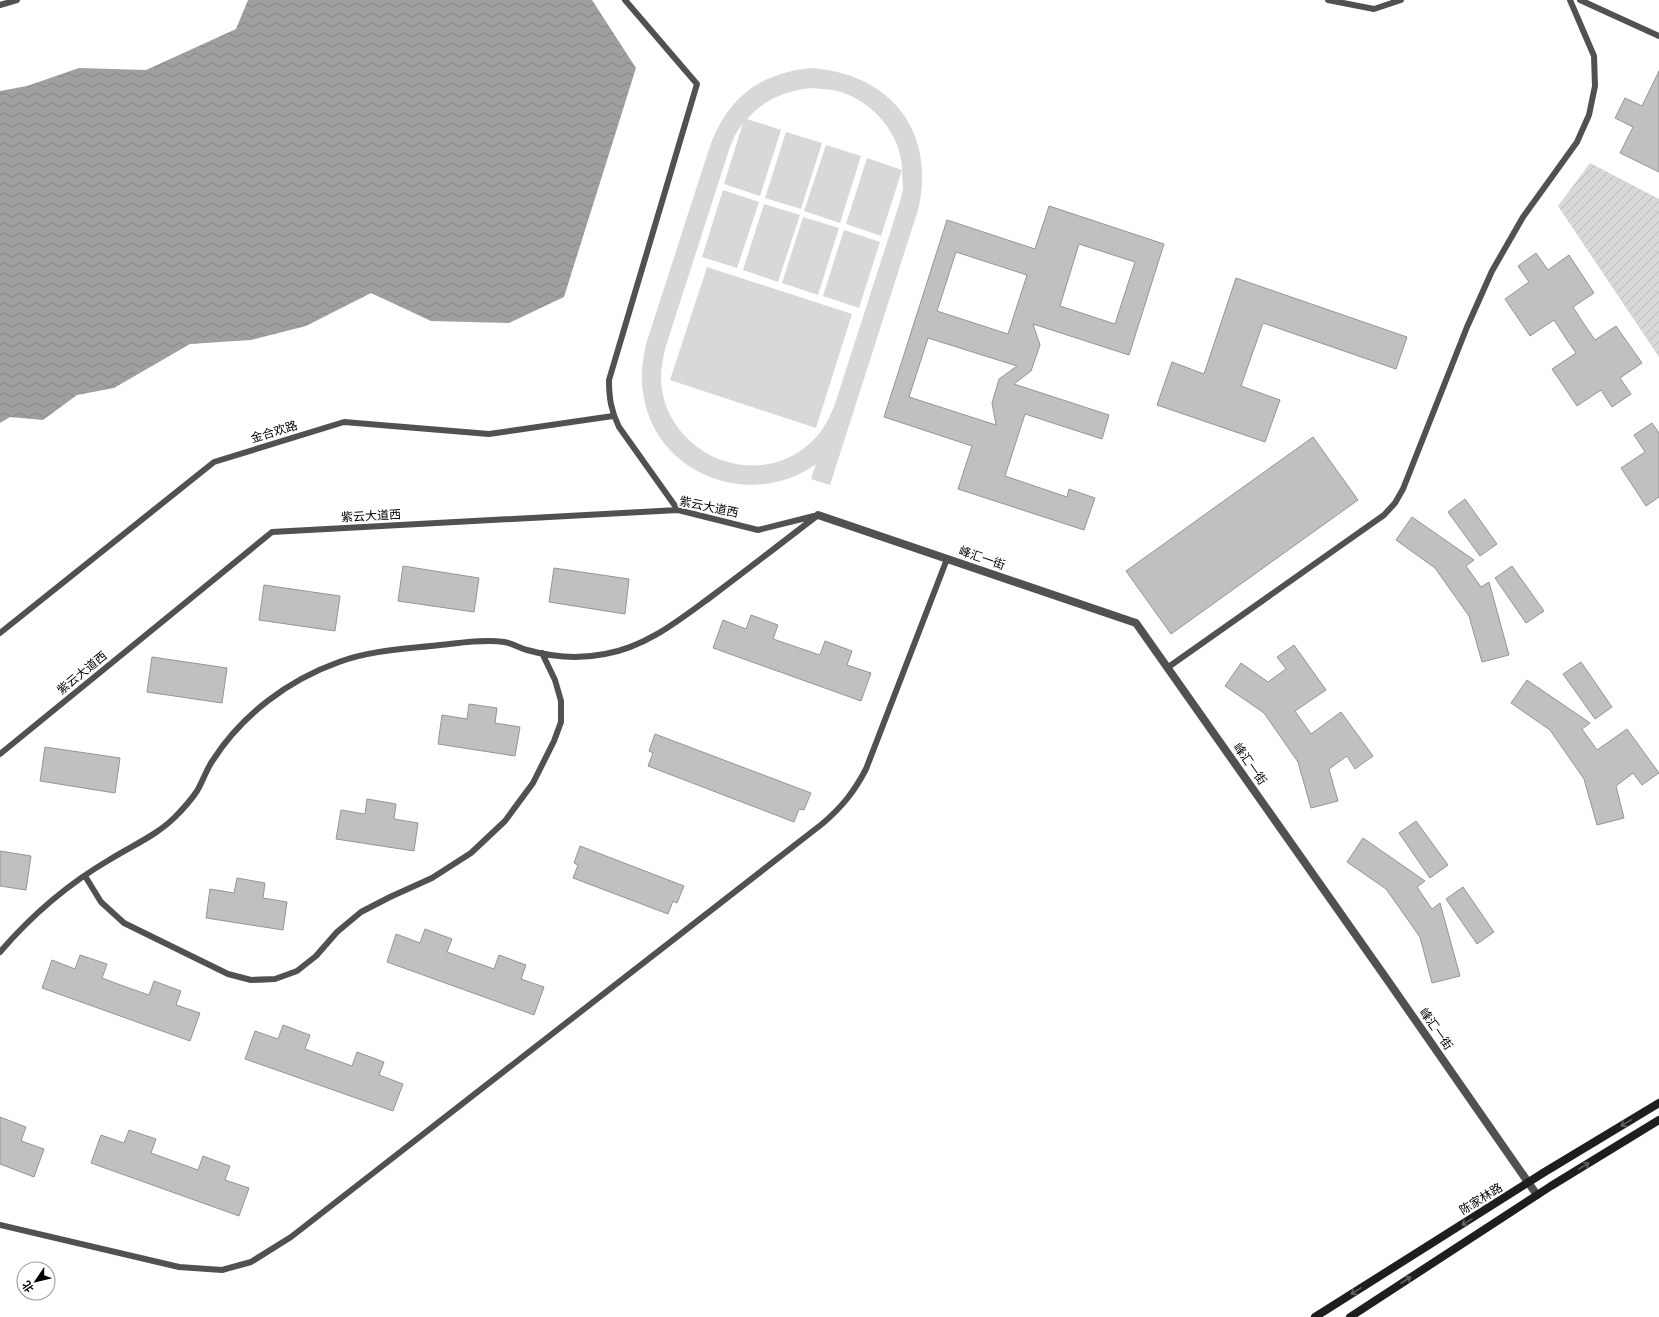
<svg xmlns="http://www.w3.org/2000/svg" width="1659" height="1317" font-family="Rubik,'Noto Sans SC',sans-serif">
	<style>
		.garden { fill: url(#garden-furrows) }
		.pitch { fill: #d8d8d8; fill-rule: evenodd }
		.water { fill: url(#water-waves) }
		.building { fill: #c0c0c0; stroke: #959595; fill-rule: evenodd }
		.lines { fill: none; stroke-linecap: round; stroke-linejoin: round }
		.lane { stroke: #515151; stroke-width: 6 }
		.street { stroke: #515151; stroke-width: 8 }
		.secondary { stroke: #1e1e1e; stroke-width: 8 }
		.oneway { stroke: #626262 }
		.labels { text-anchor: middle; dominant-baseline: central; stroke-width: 4; stroke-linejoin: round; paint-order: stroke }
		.street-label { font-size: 12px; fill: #000; stroke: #fff }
	</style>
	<defs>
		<pattern id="garden-furrows" width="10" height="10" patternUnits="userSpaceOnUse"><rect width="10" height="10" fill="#d8d8d8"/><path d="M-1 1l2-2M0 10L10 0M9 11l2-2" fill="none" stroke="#b8b8b8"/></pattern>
		<pattern id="water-waves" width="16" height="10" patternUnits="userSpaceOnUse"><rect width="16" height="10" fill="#9f9f9f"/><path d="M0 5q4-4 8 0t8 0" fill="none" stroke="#878787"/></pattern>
	</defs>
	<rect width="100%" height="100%" fill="#fff"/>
	<path class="garden" d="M1590,163L1659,199V357L1558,206Z"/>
	<path class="pitch" d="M810,68C890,73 937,131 918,210L830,485L811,479L816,464C753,510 658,476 644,398C640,379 642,362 646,344L711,143C730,96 760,74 810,68ZM811,88C821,89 831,89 841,92C873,102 902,135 902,170L867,158L846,224L881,236L902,170L903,190L899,205L835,404C831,414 827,423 821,431C810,446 794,457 777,462C722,478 663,437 661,379C661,368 663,359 665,349L729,150L735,135L743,123L724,184L760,196L781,130L747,119C765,99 785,91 811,88Z
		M786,132L822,143L801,209L765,198Z
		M826,145L861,156L840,223L804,211Z
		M723,190L759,202L737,268L702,257Z
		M764,204L800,215L778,282L743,270Z
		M803,217L839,228L818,295L782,283Z
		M844,230L880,242L859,308L823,296Z
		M707,267L852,314L816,428L670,380Z"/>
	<path class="water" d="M248,0H592L636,68L564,297L509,323L431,321L371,293L306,326L251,340L190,344L114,388L77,395L43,420L10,417L0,423V91L27,86L79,68L146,70L236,29Z"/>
	<path class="building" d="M1659,71V172L1620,153L1633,127L1615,118L1625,98L1642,106Z
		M1049,206L1164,244L1129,355L1033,324L1040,345L1031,371L1014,384L1109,415L1102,439L1025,414L1005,476L1067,497L1069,489L1095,498L1084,530L958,489L972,446L884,417L947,220L1035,249ZM1079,244L1135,262L1115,324L1060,306ZM956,252L1027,275L1008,334L937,311ZM928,338L1017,366L999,379L992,403L996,425L909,397Z
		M1536,253L1548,270L1569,255L1594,293L1573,307L1584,324L1595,340L1616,326L1642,363L1620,378L1631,394L1612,407L1601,390L1577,406L1552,369L1576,353L1565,337L1554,320L1530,336L1505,299L1529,282L1518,266Z
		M1236,278L1407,337L1396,369L1263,323L1241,386L1280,400L1265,442L1157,405L1172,362L1204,374Z
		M1652,423L1659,433V497L1646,506L1621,468L1645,452L1634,435Z
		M1313,437L1358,500L1171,634L1126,571Z
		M1465,499L1497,544L1480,556L1448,512Z
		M1412,517L1474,560L1466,566L1481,587L1489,582L1509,655L1482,662L1469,616L1435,568L1396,540Z
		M403,566L479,578L474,612L398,601Z
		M1512,566L1544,611L1526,623L1495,578Z
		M554,568L629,579L625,614L549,602Z
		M264,585L340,596L335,631L259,620Z
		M751,615L778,625L773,639L820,655L825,641L852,651L847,665L871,673L861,701L713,648L723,620L746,629Z
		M1294,645L1326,690L1295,711L1311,734L1341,712L1373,756L1355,769L1347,756L1329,769L1338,801L1311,808L1298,762L1264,713L1225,686L1241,663L1268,682L1286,669L1277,657Z
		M152,657L227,668L222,703L147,692Z
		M1581,662L1612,707L1595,719L1563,674Z
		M1527,680L1590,723L1582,729L1597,750L1627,729L1659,773L1642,785L1633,773L1616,786L1624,818L1597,825L1584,779L1550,730L1511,703Z
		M469,704L497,708L495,723L520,727L515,756L438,744L442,715L467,719Z
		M655,734L811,793L804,810L799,809L794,822L648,766L653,753L649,751Z
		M45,747L120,758L115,793L40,781Z
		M367,799L396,804L394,819L418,823L414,851L336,839L341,810L365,814Z
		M1416,821L1448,865L1430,878L1399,833Z
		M1363,838L1425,881L1417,887L1432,909L1440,903L1460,976L1432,983L1420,937L1386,889L1347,862Z
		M580,846L684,886L677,903L673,901L668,914L573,878L578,865L574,863Z
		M0,851L31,856L26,890L0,886Z
		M237,878L265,883L263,898L287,902L283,930L206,918L210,889L234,893Z
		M1463,887L1494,932L1477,944L1446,899Z
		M425,929L452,939L447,952L494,969L499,955L526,965L521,979L544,987L534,1015L387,962L396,934L420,943Z
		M80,955L107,964L102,978L126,987L149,995L154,981L181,991L176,1005L200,1013L190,1041L42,988L52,960L75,969Z
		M283,1025L310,1035L305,1049L352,1066L357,1052L384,1062L379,1075L403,1084L393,1111L245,1059L255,1031L278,1039Z
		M0,1117L26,1127L21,1141L44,1149L34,1177L0,1164Z
		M129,1130L156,1139L151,1153L198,1170L203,1156L230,1166L225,1180L249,1188L239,1216L91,1163L101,1135L124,1143Z"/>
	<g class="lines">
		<path class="lane" d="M625,0L697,84L609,380C609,398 611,411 619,427L678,510
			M1328,0L1374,9L1401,0
			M1580,0L1659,36
			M0,5L17,0
			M0,633L214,462L344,422L489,434L613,416
			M1167,668L1384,515L1395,503L1403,489L1467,327L1492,271L1523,217L1577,142L1589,115L1595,86L1594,56L1570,0
			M0,754L272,532L678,510L758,530L814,516
			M85,876L101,902L124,923L228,974L251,980L275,979L297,971L316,956L337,932L361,912L390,897L432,878L471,853L505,821L533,783L554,741L561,722V701L555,680L542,653
			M0,952C31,916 68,884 109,860C131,846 156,836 175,817C182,810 191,800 197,791C203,781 206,770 213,760C242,715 288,680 339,662C371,650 406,649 440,645C461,643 483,639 504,642C512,643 519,648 527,650C552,657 580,659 605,654C646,647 679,620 712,596C748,569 783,542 818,515
			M0,1225L179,1267L222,1270L251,1262L291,1237L822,824C842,807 854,792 866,769L947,559"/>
		<path class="street" d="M818,515L1136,623L1386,978L1537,1195"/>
		<path class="secondary" d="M1315,1317L1543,1173L1659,1103
			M1350,1317L1551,1186L1659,1120"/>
	</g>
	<defs><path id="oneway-shaft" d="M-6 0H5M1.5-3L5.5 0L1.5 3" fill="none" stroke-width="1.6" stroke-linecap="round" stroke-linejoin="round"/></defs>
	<g class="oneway">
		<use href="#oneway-shaft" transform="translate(1626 1123) rotate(149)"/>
		<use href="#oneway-shaft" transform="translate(1584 1166) rotate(-31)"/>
		<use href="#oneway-shaft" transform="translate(1467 1222) rotate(148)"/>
		<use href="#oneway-shaft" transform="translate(1406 1280) rotate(-33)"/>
		<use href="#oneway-shaft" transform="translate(1356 1291) rotate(148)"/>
	</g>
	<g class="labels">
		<g class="street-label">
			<text transform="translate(274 432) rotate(-17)">金合欢路</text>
			<text transform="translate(709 507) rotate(12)">紫云大道西</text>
			<text transform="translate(371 516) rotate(-3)">紫云大道西</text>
			<text transform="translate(982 558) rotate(19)">峰汇一街</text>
			<text transform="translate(82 673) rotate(-39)">紫云大道西</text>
			<text transform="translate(1250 764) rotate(55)">峰汇一街</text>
			<text transform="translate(1436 1029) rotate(55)">峰汇一街</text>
			<text transform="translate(1481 1199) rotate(-32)">陈家林路</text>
		</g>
	</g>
	<g transform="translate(36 1281) rotate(235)"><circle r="19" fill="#ffffff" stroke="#999999"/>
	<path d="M0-3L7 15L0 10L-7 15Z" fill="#000000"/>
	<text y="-6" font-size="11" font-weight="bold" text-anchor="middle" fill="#000000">北</text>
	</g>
</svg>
